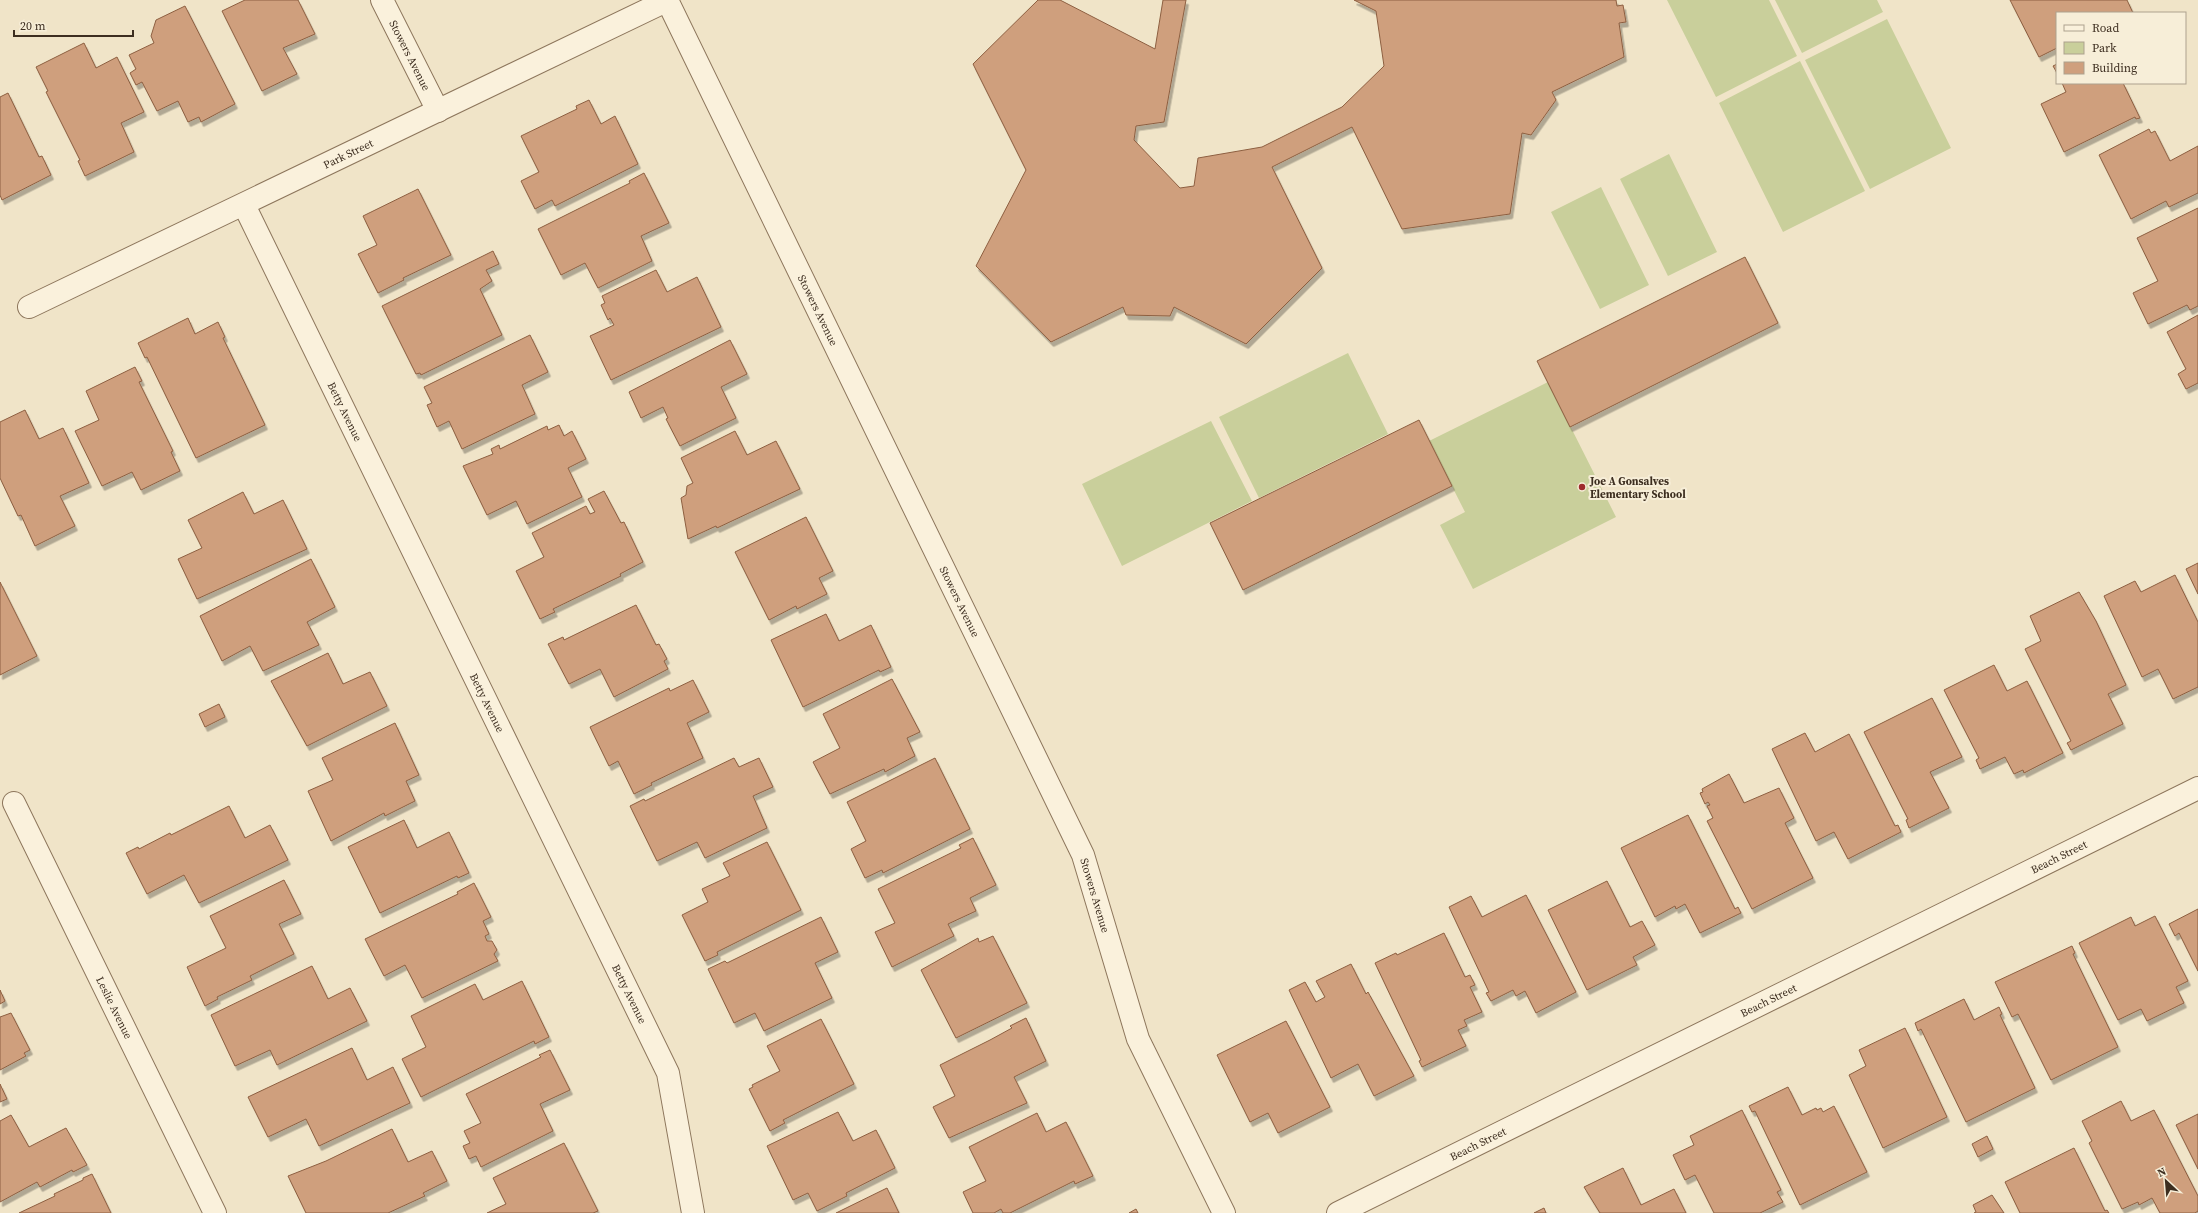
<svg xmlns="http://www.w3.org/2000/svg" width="2198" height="1213" font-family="'Source Serif 4',serif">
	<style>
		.green { fill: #c9cf9b }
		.building { fill: #cf9f7d; stroke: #8d5f41; filter: url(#shadow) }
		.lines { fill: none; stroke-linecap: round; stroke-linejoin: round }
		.minor-casing { stroke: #8d765c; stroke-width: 24 }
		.minor { stroke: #faf1dc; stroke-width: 22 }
		.poi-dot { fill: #9e2a2b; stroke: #f7eed8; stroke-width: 1.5 }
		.labels { text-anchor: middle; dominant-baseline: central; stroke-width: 4; stroke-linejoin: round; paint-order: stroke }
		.street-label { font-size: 11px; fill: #3d2e20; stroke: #f7eed8 }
		.poi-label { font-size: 11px; font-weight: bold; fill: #3d2e20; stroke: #f7eed8; text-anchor: start }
	</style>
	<defs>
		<filter id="shadow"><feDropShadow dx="2.5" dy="4.5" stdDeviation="0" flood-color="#0004"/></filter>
	</defs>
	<rect width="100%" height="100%" fill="#f0e4c8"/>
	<path class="green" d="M1667,0H1769L1797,56L1716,97Z
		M1775,0H1877L1883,12L1802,53Z
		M1887,19L1951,148L1870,189L1805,60Z
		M1800,61L1865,191L1783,232L1719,103Z
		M1669,154L1717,252L1668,276L1620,179Z
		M1601,187L1649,285L1600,309L1551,212Z
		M1348,353L1388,434L1259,498L1219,417Z
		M1548,382L1616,517L1473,589L1440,525L1465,512L1429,441Z
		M1211,421L1252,501L1122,566L1082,484Z"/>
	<path class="building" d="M245,0H298L315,34L283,48L297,74L262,91L222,11Z
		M1038,0H1060L1155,49L1163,0H1186L1164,122L1136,126L1134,140L1180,188L1194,186L1198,158L1262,147L1342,107L1384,66L1376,11L1354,0H1616L1617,6L1623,5L1626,22L1619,23L1624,57L1552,92L1556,100L1531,135L1522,133L1510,214L1402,229L1352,127L1272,167L1322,268L1246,344L1174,307L1170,316L1126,315L1123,307L1051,342L976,266L1026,170L973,64Z
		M2010,0H2127L2133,13H2057V48L2039,57Z
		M185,6L235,104L201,122L199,117L188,122L178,101L157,111L142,82L136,85L130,73L136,69L129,55L154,43L151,36L156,20Z
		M84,43L96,68L117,57L144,112L121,123L134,152L85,176L78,161L80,160L46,92L48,91L36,67Z
		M2057,64V73L2053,66Z
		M2062,83H2123L2140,118L2136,119L2135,117L2064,152L2041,104L2066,92Z
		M8,93L39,157L42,156L51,175L2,200L0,195V97Z
		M589,100L601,124L615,116L638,164L555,206L552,200L535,209L521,181L539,172L521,136L577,109L576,106Z
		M2149,129L2151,133L2155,131L2170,161L2198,146V193L2169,207L2166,201L2131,219L2099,155Z
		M644,173L669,223L641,236L652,261L598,288L585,263L561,275L538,229L630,183L629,181Z
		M418,189L451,255L403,278L404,280L378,293L358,254L377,245L363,216Z
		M2198,208V306L2190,310L2187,305L2148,324L2133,293L2158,281L2137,238Z
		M493,251L499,264L486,270L492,281L480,289L502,335L421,375L420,373L416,374L382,306Z
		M1745,257L1778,323L1570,427L1537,361Z
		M656,270L667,292L697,277L721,327L611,380L590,336L614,325L610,318L608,320L601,305L605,303L602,296Z
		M2198,315V383L2186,389L2178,374L2186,369L2167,332Z
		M188,318L195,334L218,322L225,337L223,338L265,425L196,458L147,357L145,358L138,343Z
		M530,335L548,372L522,385L535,414L462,449L449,421L437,427L427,405L432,403L424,387Z
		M730,340L747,374L721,387L736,418L680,446L666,419L668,418L663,407L641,418L629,392Z
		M135,367L142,381L139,382L173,451L171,452L180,471L141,490L132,472L102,486L75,431L99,420L86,391Z
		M25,410L39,439L63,428L89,483L60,496L75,526L35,546L21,515L18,516L0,478V422Z
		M1419,420L1452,486L1243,590L1210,523Z
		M559,425L564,436L572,431L586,459L568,468L582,497L527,524L516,501L487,515L463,466L493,454L491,449L499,445L500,449L547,426L548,430Z
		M735,431L747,455L776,441L800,489L717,528L716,526L688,539L681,498L686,495L687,486L693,483L681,458Z
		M604,491L621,523L624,522L643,562L620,574L621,576L553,609L555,612L540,619L516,571L544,557L532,533L586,506L590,514L595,512L588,499Z
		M243,492L254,514L283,500L307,549L197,599L178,559L202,548L188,520Z
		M806,517L833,571L819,578L827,594L797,609L796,606L769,620L735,552Z
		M311,559L335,607L307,622L319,645L263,671L250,646L222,661L200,616Z
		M2198,563V594L2186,569Z
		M2175,575L2198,622V687L2173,699L2158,669L2142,677L2104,596L2135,581L2141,592Z
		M0,582L37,656L0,675Z
		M2079,592L2096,621L2126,685L2108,694L2123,724L2071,750L2067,743L2071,741L2025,649L2041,641L2030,616Z
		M636,605L656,645L659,644L667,659L664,661L668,669L614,697L600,669L569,684L548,644L563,637L564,640Z
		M826,614L839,641L871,625L891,667L880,672L879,670L803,707L771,640Z
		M328,653L343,684L370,672L387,706L307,746L271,681Z
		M1994,665L2007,691L2027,681L2063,753L2024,773L2023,770L2014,774L2005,757L1980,769L1976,760L1979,758L1944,690Z
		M892,679L920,732L907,738L915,756L885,772L884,769L830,794L813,762L840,748L823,714Z
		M693,680L709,712L687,723L703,758L651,783L652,785L634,794L618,761L609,766L590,727L669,688L670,691Z
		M1932,698L1962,757L1930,772L1949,808L1909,828L1906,820L1908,819L1864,732Z
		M219,704L225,717L205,727L199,714Z
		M395,723L419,775L406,781L415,801L385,816L384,813L331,841L308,791L333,780L322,758Z
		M1805,733L1815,752L1849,734L1895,826L1898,825L1901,832L1848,859L1834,832L1816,841L1772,749Z
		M734,758L739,767L759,758L773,787L753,796L767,828L705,858L697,842L657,861L630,806L644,799L645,801Z
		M935,758L970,829L883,873L882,870L865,878L851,849L866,841L847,802Z
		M1729,774L1744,803L1779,788L1794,818L1785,823L1813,878L1752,909L1707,821L1713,818L1707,806L1710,805L1708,802L1705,804L1700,793L1703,792L1702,789Z
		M229,806L245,838L270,825L288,860L199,903L184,875L147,894L126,853L138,847L139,849L170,833L171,835Z
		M1688,815L1735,909L1738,907L1741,913L1700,933L1685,904L1676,909L1675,906L1655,917L1621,848Z
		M404,820L417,848L449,832L469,873L458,878L457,876L380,913L348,847Z
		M973,838L996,885L970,898L976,911L948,924L954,936L892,967L875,932L895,923L878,889L961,848L959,845Z
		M767,842L801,910L717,952L718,955L705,961L682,915L708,902L702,889L730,876L723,863Z
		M284,880L301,914L279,924L294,954L250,976L252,980L217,997L218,999L205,1006L187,967L226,948L210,916Z
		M1607,881L1630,927L1642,921L1655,945L1633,957L1637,965L1587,990L1548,910Z
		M474,883L491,917L483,921L489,934L485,936L487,941H492L497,950L494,954L498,961L422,998L405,965L384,976L365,939L458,894L457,892Z
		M1526,895L1576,992L1536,1013L1525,991L1516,996L1513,990L1491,1001L1486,993L1489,992L1449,907L1471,896L1482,917Z
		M2198,909V971L2179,933L2175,936L2169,924Z
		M2155,916L2188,981L2176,987L2184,1003L2147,1021L2141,1009L2118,1020L2079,943L2131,917L2135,926Z
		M821,917L838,952L815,963L832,998L764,1031L755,1013L734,1023L708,969L725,961L727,963Z
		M1444,933L1465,977L1470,975L1475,985L1470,987L1482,1012L1464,1020L1467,1026L1458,1030L1466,1046L1422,1067L1419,1061L1421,1060L1375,963L1396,953L1397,955Z
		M993,936L1027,1003L956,1038L921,970L978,938L979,942Z
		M2072,946L2075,953L2073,954L2118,1047L2051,1080L2018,1014L2012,1017L1995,982Z
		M1351,964L1366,994L1368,992L1414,1076L1374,1096L1358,1064L1331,1078L1289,990L1305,982L1316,1002L1325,997L1316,981Z
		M312,966L328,999L350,988L367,1021L277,1065L270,1050L235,1066L211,1015Z
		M522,981L549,1037L535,1044L534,1041L421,1097L402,1059L426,1047L411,1016L475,984L483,1000Z
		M0,990L5,1001L0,1004Z
		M1964,999L1974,1020L1999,1007L2002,1014L2000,1015L2035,1088L1966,1122L1921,1029L1918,1031L1915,1023Z
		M11,1013L30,1050L24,1053L26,1056L0,1070V1017Z
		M1026,1018L1046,1061L1014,1077L1027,1103L949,1138L933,1107L955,1096L940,1065L990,1040L1012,1028L1010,1026Z
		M821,1019L854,1084L783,1120L785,1123L770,1131L749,1089L753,1087L752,1085L780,1071L767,1046Z
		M1286,1021L1330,1107L1278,1133L1268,1113L1250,1122L1217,1055Z
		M1905,1028L1947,1117L1883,1148L1849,1075L1866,1066L1859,1050Z
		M352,1048L367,1080L393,1067L410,1103L319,1146L306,1119L268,1137L248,1097Z
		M550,1050L570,1090L540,1104L553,1131L481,1167L476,1156L469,1159L463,1146L470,1143L464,1131L481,1123L466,1094L541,1057L539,1055Z
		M0,1084L7,1099L0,1102Z
		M1788,1087L1802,1115L1816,1108L1817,1110L1821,1108L1823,1112L1834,1106L1867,1172L1800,1205L1755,1111L1752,1112L1749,1106Z
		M2121,1101L2131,1121L2154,1110L2198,1196V1211L2195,1213H2160L2152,1198L2139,1205L2138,1202L2122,1209L2089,1143L2092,1141L2082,1121Z
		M1742,1110L1781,1190L1777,1192L1783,1202L1760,1213H1714L1695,1175L1685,1180L1673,1155L1694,1145L1690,1136Z
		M838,1112L853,1141L876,1130L895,1168L846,1193L847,1196L817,1211L808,1193L793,1200L767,1146Z
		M1037,1113L1046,1132L1066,1122L1093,1176L1075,1184L1074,1181L1010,1213H1003L1001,1209L994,1213H973L963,1192L986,1181L969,1147Z
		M2198,1114V1169L2176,1125Z
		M11,1115L29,1147L66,1128L87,1165L73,1172L72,1170L40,1187L37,1182L0,1202V1121Z
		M392,1129L408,1162L432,1151L447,1181L423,1193L425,1196L388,1213H306L288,1176L326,1161Z
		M1987,1136L1993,1149L1978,1157L1972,1144Z
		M564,1143L598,1211L593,1213H487L506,1204L493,1178Z
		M2074,1148L2105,1211L2107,1210L2109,1213H2020L2005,1182Z
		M1623,1168L1641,1205L1674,1189L1686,1213H1600L1584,1187Z
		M92,1174L111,1213H19L55,1196L54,1194L83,1180V1178Z
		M887,1188L899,1213H836Z
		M1992,1195L2004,1213H1974L1976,1212L1973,1205Z
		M1544,1208L1546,1213H1534Z
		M1136,1209L1138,1213H1129Z"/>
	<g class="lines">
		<defs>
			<g id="minor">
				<path id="s1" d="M382,0L438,111"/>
				<path id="s2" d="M667,0L1083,855L1138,1039L1224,1213"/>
				<path id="s3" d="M244,205L668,1073L693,1213"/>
				<path id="s4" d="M29,307L668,0"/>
				<path id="s5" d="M14,803L215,1213"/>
				<path id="s6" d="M1338,1213L2198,788"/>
			</g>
		</defs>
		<use href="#minor" class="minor-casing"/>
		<use href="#minor" class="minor"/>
	</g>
	<circle class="poi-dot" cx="1582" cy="487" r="4"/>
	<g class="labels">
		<g class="street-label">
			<text stroke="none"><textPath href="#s1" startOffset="62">Stowers Avenue</textPath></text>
			<text stroke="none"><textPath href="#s4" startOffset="354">Park Street</textPath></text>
			<text stroke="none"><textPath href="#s2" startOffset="345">Stowers Avenue</textPath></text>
			<text stroke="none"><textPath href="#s3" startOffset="230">Betty Avenue</textPath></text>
			<text stroke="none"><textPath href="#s2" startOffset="669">Stowers Avenue</textPath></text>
			<text stroke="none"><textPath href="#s3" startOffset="554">Betty Avenue</textPath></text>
			<text stroke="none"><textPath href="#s6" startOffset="804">Beach Street</textPath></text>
			<text stroke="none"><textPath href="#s2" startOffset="993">Stowers Avenue</textPath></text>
			<text stroke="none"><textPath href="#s3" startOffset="878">Betty Avenue</textPath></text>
			<text stroke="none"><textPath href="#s6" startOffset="480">Beach Street</textPath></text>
			<text stroke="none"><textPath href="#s5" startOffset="228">Leslie Avenue</textPath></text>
			<text stroke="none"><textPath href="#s6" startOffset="156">Beach Street</textPath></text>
		</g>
		<g class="poi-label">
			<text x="1590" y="481">Joe A Gonsalves<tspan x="1590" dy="13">Elementary School</tspan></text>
		</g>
	</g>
	<rect x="2056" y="12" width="130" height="72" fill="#f7eed8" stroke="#ada18e"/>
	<rect x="2064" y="25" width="20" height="6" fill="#faf1dc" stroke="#ada18e"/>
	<text x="2092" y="32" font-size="12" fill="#3d2e20">Road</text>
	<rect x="2064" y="42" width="20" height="12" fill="#c9cf9b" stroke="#ada18e"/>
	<text x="2092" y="52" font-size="12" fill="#3d2e20">Park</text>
	<rect x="2064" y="62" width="20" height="12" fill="#cf9f7d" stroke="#ada18e"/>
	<text x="2092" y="72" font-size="12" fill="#3d2e20">Building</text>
	<g transform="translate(2166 1181) rotate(334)" stroke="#f7eed8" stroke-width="3" paint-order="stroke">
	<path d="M0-3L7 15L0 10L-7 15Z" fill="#3d2e20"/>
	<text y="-6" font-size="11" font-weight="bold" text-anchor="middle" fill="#3d2e20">N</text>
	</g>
	<path d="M14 30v6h119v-6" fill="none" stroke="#3d2e20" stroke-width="2"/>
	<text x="20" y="30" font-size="12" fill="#3d2e20" stroke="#f7eed8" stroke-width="3" paint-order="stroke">20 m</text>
</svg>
